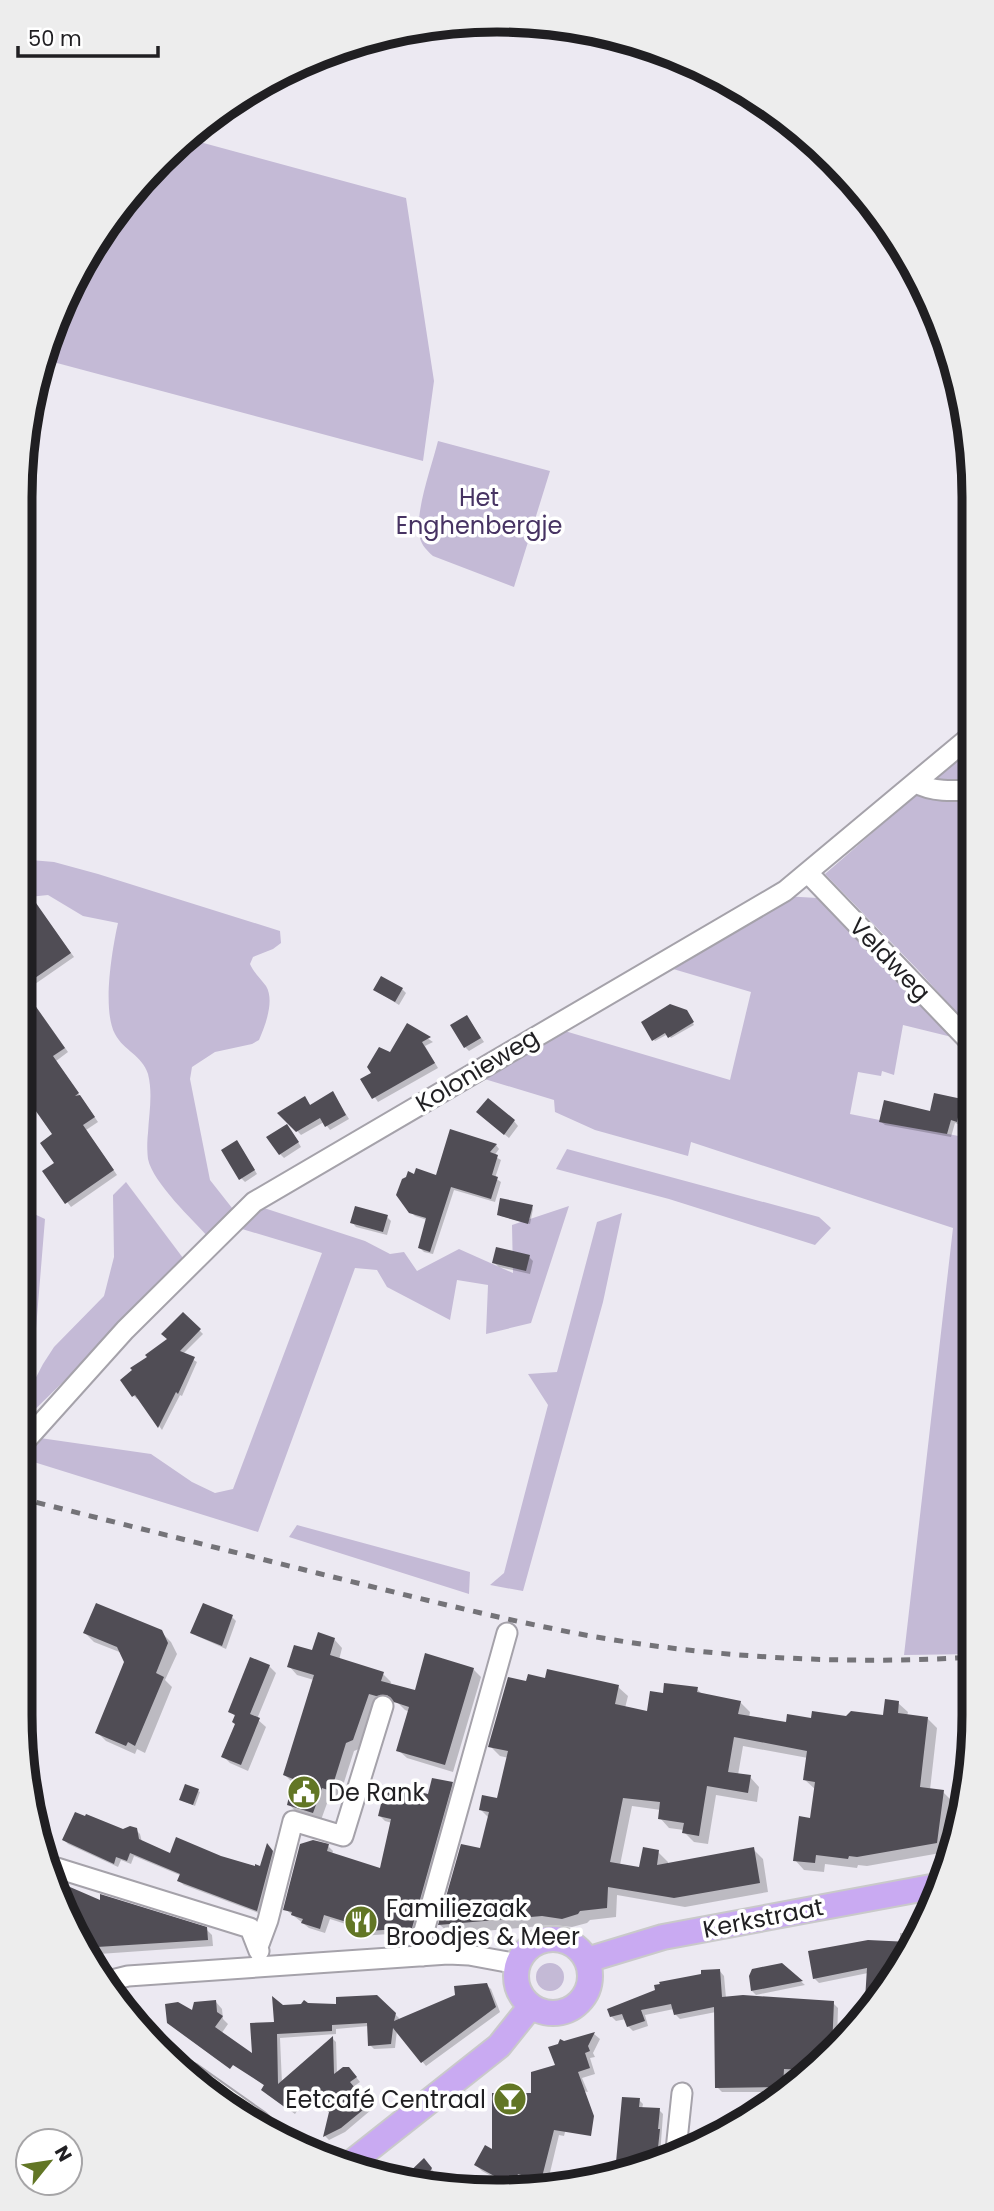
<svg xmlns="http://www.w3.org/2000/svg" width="994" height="2211" font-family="Poppins,sans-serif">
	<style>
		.green { fill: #c4bad6 }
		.shadow { fill: #0003 }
		.building { fill: #504d55 }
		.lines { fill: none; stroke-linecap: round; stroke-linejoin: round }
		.minor-casing { stroke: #a5a2aa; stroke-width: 23 }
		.major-casing { stroke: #c9c9ca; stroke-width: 28 }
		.minor { stroke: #fff; stroke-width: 19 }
		.major { stroke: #c9aaf2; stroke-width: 24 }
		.rail { stroke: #747378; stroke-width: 5; stroke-dasharray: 9 9; stroke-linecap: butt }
		.labels { text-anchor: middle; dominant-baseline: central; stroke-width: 7; stroke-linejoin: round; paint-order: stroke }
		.park-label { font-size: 24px; fill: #473363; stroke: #fff }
		.street-label { font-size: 24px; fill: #201f22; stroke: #fff }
		.poi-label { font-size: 24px; fill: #201f22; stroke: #fff; text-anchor: start }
		.rim { fill: none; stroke: #201f22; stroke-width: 9 }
	</style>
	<rect width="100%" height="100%" fill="#ece9f2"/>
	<path class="green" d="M185,138L406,198L434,381L423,461L42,359L55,315L100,232L159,159Z
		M438,441L550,471L514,587L433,556C425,549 420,543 419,533C416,509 432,465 438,441Z
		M972,746L973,1031L919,971L825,874Z
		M19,859L54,862L98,874L280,931L281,943L273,949L253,957L250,964C254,973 260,978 266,986C275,1001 265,1026 259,1040L252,1044L215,1052L192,1067L190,1079L210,1180L236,1213L210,1239C193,1220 153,1183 148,1159C147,1151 147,1141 148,1133C149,1113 153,1094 148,1074C142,1055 124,1051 115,1034C102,1010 112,950 118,923L83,916L48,895L19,898Z
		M784,896L817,898L836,910L964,1040L903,1025L894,1075L882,1071L881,1076L858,1072L850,1114L973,1139L975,1654L904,1655L953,1228L691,1142L688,1156L595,1130L555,1112L554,1100L478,1077L558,1029L730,1080L751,992L663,966Z
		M567,1149L819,1217L831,1228L815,1245L669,1199L556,1169Z
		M126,1182L186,1262L19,1425V1410L43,1364L54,1347L104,1296L114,1257L113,1195Z
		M569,1206L531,1323L486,1334L488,1285L457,1280L450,1320L387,1287L377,1270L355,1268L258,1532L21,1458L40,1438L151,1454L192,1482L215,1493L233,1489L322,1253L242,1229L264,1208L365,1241L390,1254L404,1252L417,1271L459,1249L513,1273L512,1225Z
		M19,1207L45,1219L34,1353L19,1382Z
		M622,1213L603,1302L523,1591L490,1585L504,1573L548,1405L528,1374L557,1372L597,1222Z
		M297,1525L470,1572L469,1594L289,1537Z
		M536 1977a14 14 0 1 1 28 0a14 14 0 1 1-28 0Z"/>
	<path class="shadow" d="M40,910L74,957L25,991L68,1052L56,1061L98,1122L86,1130L117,1175L71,1207L44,1172L57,1163L55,1135L19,1084V917Z
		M402,989L406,993L399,1005L375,990Z
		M688,1014L694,1025L671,1038L668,1034L655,1041L654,1040Z
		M470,1021L484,1042L469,1051L465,1047Z
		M408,1025L433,1042L425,1046L438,1068L378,1102L363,1080L373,1074L391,1054Z
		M333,1093L349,1119L330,1130L324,1122L301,1135L280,1113L305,1098L311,1106Z
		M961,1101L965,1105L961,1125L955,1123L951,1137L885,1125L880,1121L931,1113Z
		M482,1116L514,1121L518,1126L509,1138Z
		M291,1130L301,1147L284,1158L280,1154Z
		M496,1145L499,1149L494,1156L501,1160L495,1178L501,1182L495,1202L454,1190L433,1254L424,1252L420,1248L427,1220L415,1216L411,1212L437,1177Z
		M240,1146L257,1174L245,1182L241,1178Z
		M532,1207L533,1209L530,1224L501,1216Z
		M387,1217L391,1221L387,1235L356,1227L352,1222Z
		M529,1257L533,1261L530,1274L499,1267L494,1263Z
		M183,1314L203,1334L183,1354L197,1362L182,1396L180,1395L162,1430L139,1398L137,1399L133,1395Z
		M19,1542L31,1552L24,1563L19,1560Z
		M232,1617L236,1621L226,1649L197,1636L193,1632Z
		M161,1632L171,1642L177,1654L165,1680L172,1687L145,1753L137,1749L135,1754L106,1741L97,1732L126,1662L122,1653L94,1642L85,1633Z
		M334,1639L342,1648L339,1660L383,1674L391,1682L390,1685L416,1692L473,1669L481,1677L453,1772L407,1758L398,1750L410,1712L405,1710L397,1702L386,1704L361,1748L354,1751L339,1798L330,1795L321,1820L297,1813L289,1804L294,1784L285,1775L314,1680L297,1675L289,1666Z
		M269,1666L276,1673L257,1719L266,1727L248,1771L230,1763L223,1756L237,1725L236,1717L230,1711Z
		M527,1683L618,1687L628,1696L625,1708L649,1713L664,1695L697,1689L703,1695L740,1702L750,1712L749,1718L788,1724L813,1720L885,1716L898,1703L908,1712L907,1716L928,1719L937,1728L930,1790L943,1792L952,1801L946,1852L867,1866L858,1865L857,1868L825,1864L824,1872L804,1870L795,1860L812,1820L816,1790L805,1780L808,1758L743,1746L738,1775L750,1777L759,1787L757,1802L716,1795L708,1844L694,1842L684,1832V1830L669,1828L660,1818L661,1810L632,1806L620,1865L641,1869L658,1852L668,1862V1865L753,1849L763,1859L768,1892L685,1907L617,1895L616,1917L590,1920L587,1923L572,1927L552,1925L450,1934L440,1925L481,1850L489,1818L480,1809L498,1800L509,1758L500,1756L490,1746Z
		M452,1784L457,1789L417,1932L361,1936L355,1931V1927L330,1919L325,1933L309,1928L285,1909L328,1846L333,1851L332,1854L381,1870L392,1823L385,1821L380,1816L430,1796Z
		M198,1791L200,1792L195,1806L183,1801Z
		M136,1830L140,1834L142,1842L171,1855L221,1858L262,1868L271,1850L276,1857L261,1914L184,1885L179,1881L182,1876L134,1856L131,1864L121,1860L118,1867L68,1844L64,1840Z
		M64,1886L102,1903L206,1929L212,1935L213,1946L85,1955L58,1898Z
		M900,1933L915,1934L866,2013L868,1973L819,1983L814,1978L900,1943Z
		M782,1965L805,1985L756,1995L752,1991Z
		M719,1970L724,1976L726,1998L833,2003L838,2008L837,2042H841L780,2092H722L717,2087L716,2012L680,2019L675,2014L674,2009L645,2015L648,2026L633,2031L628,2026L626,2019L616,2021L611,2016Z
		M486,1985L491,1989L500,2012L426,2066L397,2030L395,2048L374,2049L370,2045L369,2026L336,2029V2034L280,2038L282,2084L333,2039L336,2042L337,2074L353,2073L360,2082L353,2087L371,2110L345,2132L329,2140L325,2136L331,2113L306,2098L295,2114L267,2094L265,2086L233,2063L254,2056L276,2024L283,2007L338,2006L376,1996L399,2018V2021Z
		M216,2002L222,2009L223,2019L228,2024L221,2034L232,2043L218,2060L176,2029L194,2013Z
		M594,2034L600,2039L593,2053L595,2057L590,2058L595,2074L582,2078L588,2092L576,2090L564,2136L559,2135L547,2185L524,2179L519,2190H517L482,2171L476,2165L494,2152L533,2095L557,2066L564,2043Z
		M624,2098L639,2100L643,2104L642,2109L659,2110L663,2114L660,2156L617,2172Z
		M692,2135L712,2137L691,2145Z
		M424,2160L435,2173L429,2184L431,2185L402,2182Z"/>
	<path class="building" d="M36,903L71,953L22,987L65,1048L53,1056L79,1093L75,1096L80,1095L95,1117L83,1125L114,1170L65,1204L42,1171L54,1163L40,1143L52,1134L19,1087V915Z
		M381,976L403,988L395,1002L373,990Z
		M670,1004L687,1010L694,1022L668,1038L665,1033L652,1041L641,1022Z
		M467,1015L481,1038L464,1048L450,1025Z
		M407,1023L431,1037L422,1042L435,1063L372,1099L360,1079L371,1073L367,1067L379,1047L390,1052Z
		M333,1091L346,1115L325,1127L320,1118L296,1132L277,1113L305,1096L310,1105Z
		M934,1093L962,1099L957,1122L951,1120L947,1134L879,1122L884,1100L930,1111Z
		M488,1098L515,1120L504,1135L476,1112Z
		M287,1124L299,1142L279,1155L266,1137Z
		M450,1129L497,1144L490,1152L498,1155L492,1175L498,1177L491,1199L451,1187L430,1252L418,1248L426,1218L409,1213L396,1195L402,1179L406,1177L408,1171L414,1174L416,1168L436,1175Z
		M237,1140L255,1170L239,1180L221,1150Z
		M500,1198L533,1205L528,1224L497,1215Z
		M355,1206L388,1215L383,1232L350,1223Z
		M496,1247L530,1255L526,1271L492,1263Z
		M183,1312L201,1329L180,1351L195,1357L178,1394L176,1392L158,1428L135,1395L132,1397L120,1380L132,1370L130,1368L147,1357L145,1355L167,1339L161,1334Z
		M96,1603L162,1630L168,1643L156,1673L164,1677L135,1746L128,1742L126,1746L95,1733L124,1662L117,1647L83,1633Z
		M203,1603L233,1615L222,1646L190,1633Z
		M318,1632L335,1638L330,1655L384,1672L381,1681L415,1690L425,1653L474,1668L445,1765L396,1751L409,1707L394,1702L387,1695L376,1696L369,1694L353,1740L346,1743L331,1791L322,1788L313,1813L287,1805L293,1779L283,1775L314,1675L287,1667L294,1645L312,1650Z
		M250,1657L270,1665L250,1714L260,1718L241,1765L221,1757L235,1724L232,1722L235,1715L228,1712Z
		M547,1669L619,1685L615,1704L647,1711L650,1691L663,1693L664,1683L698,1687L697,1692L741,1701L738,1714L786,1722L787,1714L811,1718L812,1711L846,1716L851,1711L883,1715L885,1699L899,1701L898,1713L928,1717L920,1787L944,1790L937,1843L857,1857L849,1856L848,1859L816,1855L815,1863L793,1861L799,1816L810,1818L815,1782L803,1780L807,1751L734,1737L728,1772L751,1775L748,1793L707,1786L699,1836L682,1833L684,1823L658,1819L660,1802L623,1798L610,1862L639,1867L643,1847L659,1850L657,1865L754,1847L760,1883L674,1898L608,1887L607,1908L580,1911L578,1914L562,1919L542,1916L438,1925L461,1844L480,1848L489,1812L479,1810L482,1795L497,1798L508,1751L488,1747L508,1677L526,1681L528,1674L545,1678Z
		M432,1778L453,1782L412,1928L354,1932L353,1924L324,1915L320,1929L301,1923L303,1919L291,1915L292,1912L283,1910L300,1844L313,1840L329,1844L327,1851L380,1868L391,1819L378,1816L386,1784L428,1794Z
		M185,1784L199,1789L193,1805L179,1800Z
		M75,1812L85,1816L86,1814L123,1829L130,1826L137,1828L139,1839L170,1853L176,1837L221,1856L255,1866V1864L260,1866L267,1843L273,1851L257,1911L177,1881L180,1874L130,1853L127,1861L116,1857L114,1864L62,1840Z
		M63,1884L100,1900V1894L207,1927L208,1940L81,1948L58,1897Z
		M868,1940L910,1942L864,2016L867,1968L813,1979L808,1951Z
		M782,1963L803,1981L751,1991L749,1976L752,1969Z
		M720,1969L722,1997L743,1995L834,2001L832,2049L806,2070L784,2069L783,2087L715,2088L714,2007L674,2015L671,2004L641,2010L645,2021L627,2027L622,2014L610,2017L607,2009L655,1990L654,1985L660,1984L659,1982L701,1974V1970Z
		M487,1983L496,2007L421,2063L393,2028L391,2044L368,2046L367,2023L332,2025V2031L277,2034L278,2084L333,2036L334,2074L343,2067H349L357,2077L350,2082L369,2105L341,2128L323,2137L329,2112L302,2095L290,2111L261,2090L264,2085L233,2065L230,2069L167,2023L165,2004L178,2002L192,2010L194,2002L216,2000L217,2012L223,2016L215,2027L252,2053L250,2023L274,2022L272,1996L283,2005L301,2004L304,2000L308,2003L336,2004V1997L377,1995L396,2013L394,2021L455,1995L454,1986Z
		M595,2032L588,2046L590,2051L585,2053L590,2068L578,2072L594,2116L591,2136L554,2130L541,2181L518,2174L513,2186L474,2165L485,2145L492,2149V2093H531V2072L555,2065L548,2047L558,2044L560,2039L564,2041Z
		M622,2097L640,2098L639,2107L660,2108L658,2129H660L657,2157L615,2173Z
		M424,2158L432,2168L423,2184L400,2181Z"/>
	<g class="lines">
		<defs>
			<path id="minor" d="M916,783C932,792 953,791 972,790
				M808,873L973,1045
				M19,1448L125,1330L254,1202L785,891L972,735
				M44,1864L250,1928L259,1951
				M258,1947L268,1920L293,1821L343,1836L383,1706
				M423,1956L422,1938L507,1633
				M104,1982L128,1976L448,1954L469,1955L518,1964
				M191,2073L259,2121L272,2133
				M676,2150L682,2093"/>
			<path id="major" d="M516 1976a37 37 0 1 1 74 0a37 37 0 1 1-74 0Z
				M587,1960L663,1937L942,1885
				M351,2163L499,2046L531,2006"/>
		</defs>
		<use href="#minor" class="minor-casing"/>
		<use href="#major" class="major-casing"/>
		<use href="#minor" class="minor"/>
		<use href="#major" class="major"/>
		<path class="rail" d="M19,1498C118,1523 218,1548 317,1573C406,1595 495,1618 585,1635C713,1658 845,1665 975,1657"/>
	</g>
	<defs>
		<symbol id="civic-disc" viewBox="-11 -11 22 22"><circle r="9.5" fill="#627625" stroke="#fff"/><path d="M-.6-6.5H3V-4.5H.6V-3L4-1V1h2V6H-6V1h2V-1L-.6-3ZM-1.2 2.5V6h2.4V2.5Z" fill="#fff"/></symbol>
		<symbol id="restaurant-disc" viewBox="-11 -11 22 22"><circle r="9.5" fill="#627625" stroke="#fff"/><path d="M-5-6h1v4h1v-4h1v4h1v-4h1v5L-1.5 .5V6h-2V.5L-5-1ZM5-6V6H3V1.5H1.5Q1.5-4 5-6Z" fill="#fff"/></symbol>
		<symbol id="bar-disc" viewBox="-11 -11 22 22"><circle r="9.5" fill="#627625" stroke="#fff"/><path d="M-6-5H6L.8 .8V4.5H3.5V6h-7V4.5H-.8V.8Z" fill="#fff"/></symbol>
	</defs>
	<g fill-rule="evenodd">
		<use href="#civic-disc" x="285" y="1773" width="38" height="38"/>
		<use href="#restaurant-disc" x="342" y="1903" width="38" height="38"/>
		<use href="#bar-disc" x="491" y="2080" width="38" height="38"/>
	</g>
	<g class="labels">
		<g class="park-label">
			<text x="479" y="497">Het<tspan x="479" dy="28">Enghenbergje</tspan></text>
		</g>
		<g class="street-label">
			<text transform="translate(890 959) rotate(46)">Veldweg</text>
			<text transform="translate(477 1070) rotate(-31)">Kolonieweg</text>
			<text transform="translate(763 1918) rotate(-11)">Kerkstraat</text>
		</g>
		<g class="poi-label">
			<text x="328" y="1792">De Rank</text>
			<text x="386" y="1908">Familiezaak<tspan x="386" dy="28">Broodjes &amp; Meer</tspan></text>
			<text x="486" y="2099" text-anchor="end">Eetcafé Centraal</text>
		</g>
	</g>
	<path d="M0 0H994V2211H0ZM497 32H497A465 465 0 0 1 962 497V1715A465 465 0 0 1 497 2180H497A465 465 0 0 1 32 1715V497A465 465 0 0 1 497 32Z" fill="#ededed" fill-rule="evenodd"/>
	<path class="rim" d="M497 32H497A465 465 0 0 1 962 497V1715A465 465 0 0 1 497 2180H497A465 465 0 0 1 32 1715V497A465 465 0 0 1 497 32Z"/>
	<g transform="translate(49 2162) rotate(60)"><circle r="33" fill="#ffffff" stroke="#a6a5a7" stroke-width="2"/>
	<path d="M0-5L12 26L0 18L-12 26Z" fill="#627625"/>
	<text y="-10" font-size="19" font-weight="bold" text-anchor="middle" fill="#201f22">N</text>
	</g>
	<path d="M18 46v10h140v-10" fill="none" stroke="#201f22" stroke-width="3.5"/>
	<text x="28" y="46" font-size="21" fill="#201f22" stroke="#ffffff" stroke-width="5" paint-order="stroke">50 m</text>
</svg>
